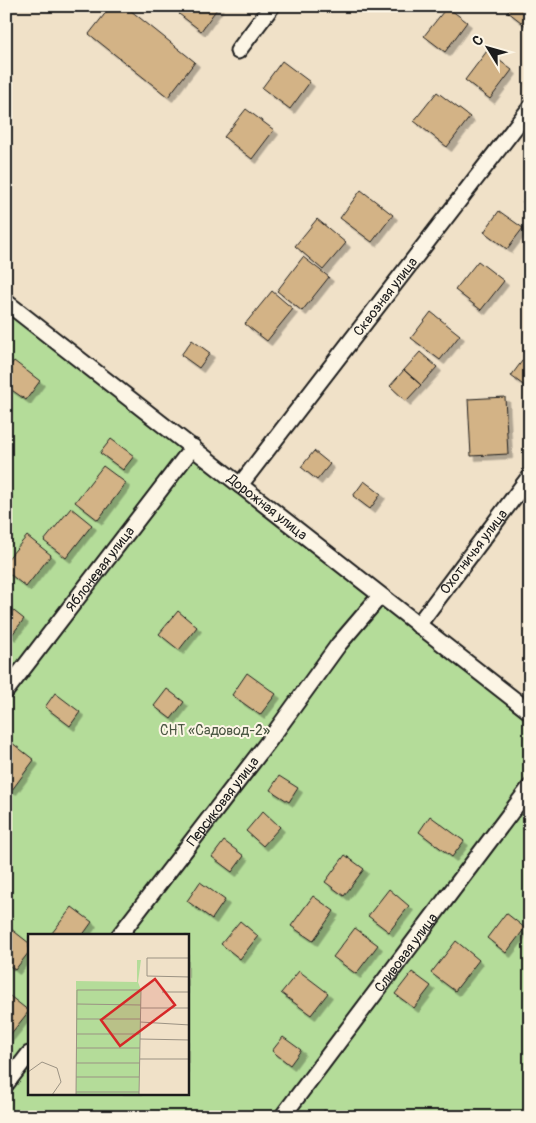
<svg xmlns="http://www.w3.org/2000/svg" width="536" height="1123" font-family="Pangolin,sans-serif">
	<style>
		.green { fill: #b4dc99; stroke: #687c5a; fill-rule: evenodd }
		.building { fill: #d3b386; stroke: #1c1c1c; filter: url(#shadow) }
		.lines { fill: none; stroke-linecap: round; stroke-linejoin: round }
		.minor-casing { stroke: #1c1c1c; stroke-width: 19 }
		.minor { stroke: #fcf5e5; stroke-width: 15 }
		.labels { text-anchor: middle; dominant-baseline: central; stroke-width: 4; stroke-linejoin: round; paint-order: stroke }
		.street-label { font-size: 14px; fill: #1c1c1c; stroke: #fcf5e5 }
		.park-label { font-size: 14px; fill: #4a5642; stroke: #fcf5e5 }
		.inset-road { fill: none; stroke: #9b9283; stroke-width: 1 }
		.view { fill: #d62828; fill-opacity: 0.15; stroke: #d62828; stroke-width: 2.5 }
		.inset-edge { fill: none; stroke: #1c1c1c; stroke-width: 2.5 }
	</style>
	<defs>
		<filter id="shadow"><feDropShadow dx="4.5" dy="4.5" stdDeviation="0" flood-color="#0004"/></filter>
	</defs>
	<rect width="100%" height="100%" fill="#f0e1c8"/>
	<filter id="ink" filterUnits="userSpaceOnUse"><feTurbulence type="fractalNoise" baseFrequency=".02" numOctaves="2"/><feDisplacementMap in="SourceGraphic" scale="10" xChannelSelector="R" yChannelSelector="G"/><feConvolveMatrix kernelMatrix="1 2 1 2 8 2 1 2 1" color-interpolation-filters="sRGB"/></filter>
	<g filter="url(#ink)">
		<path class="green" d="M6,302L530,712V1117H6ZM29,936H188V1094H29Z"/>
		<path class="building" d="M111,6H125L195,62L168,97L89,34Z
			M185,6H219L201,31L179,14Z
			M512,6H530V29L508,12Z
			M447,7L467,22L445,52L424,36Z
			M487,51L512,70L490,99L465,80Z
			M282,61L310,82L290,109L262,88Z
			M437,92L470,117L447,147L414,121Z
			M246,109L274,130L252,159L224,137Z
			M361,190L393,215L372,242L340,218Z
			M530,191V208L522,202Z
			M499,211L523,228L507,249L484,232Z
			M317,219L346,243L323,270L295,246Z
			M303,257L329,277L302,311L277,291Z
			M478,261L504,281L481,310L455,290Z
			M272,291L293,309L267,341L245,324Z
			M431,312L460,335L440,360L411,338Z
			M192,340L210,353L199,368L181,355Z
			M420,352L437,367L421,385L404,370Z
			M528,353L530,355V390L511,376Z
			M14,361L40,381L26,400L6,386V371Z
			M404,370L421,385L406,401L390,386Z
			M505,397L508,454L471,456L468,399Z
			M111,439L134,456L123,470L100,453Z
			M314,451L330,464L317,480L301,467Z
			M103,466L126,483L98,520L75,502Z
			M364,481L381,494L370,509L353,496Z
			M71,508L92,525L66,558L44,541Z
			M27,536L51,555L26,587L6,571V561Z
			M10,608L24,619L11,636L6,632V613Z
			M178,611L197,627L179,650L159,634Z
			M247,673L276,694L260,715L232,695Z
			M167,689L184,702L171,719L154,706Z
			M55,693L80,712L70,726L45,707Z
			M7,739L34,760L12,790L6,786Z
			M279,776L298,788L289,802L270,790Z
			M263,811L280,827L263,846L246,831Z
			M430,816L464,841L452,857L419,832Z
			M224,841L244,856L232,872L212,857Z
			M345,855L364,869L344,896L325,882Z
			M200,882L225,900L212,919L187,901Z
			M389,889L409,906L389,932L368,916Z
			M313,896L334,911L313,941L291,926Z
			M72,907L92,922L82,936H55L52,933Z
			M506,913L525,928L506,953L487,938Z
			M240,921L258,936L240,959L221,944Z
			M6,925L29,943V952L15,970L6,963Z
			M355,928L378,945L356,974L333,957Z
			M456,941L479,960L455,991L431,973Z
			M299,971L328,993L311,1015L281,993Z
			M412,972L431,986L414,1008L395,994Z
			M6,993L29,1011L6,1040Z
			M283,1037L301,1050L290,1065L272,1051Z
			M324,1110L333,1117H320Z"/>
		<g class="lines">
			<defs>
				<g id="minor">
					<path d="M238,51L272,6"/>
					<path id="s1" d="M6,302L530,712"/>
					<path id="s2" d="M240,485L530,108"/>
					<path id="s3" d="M418,625L530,476"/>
					<path id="s4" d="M6,691L193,447"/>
					<path id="s5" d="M119,936L268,742L339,644L380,596"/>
					<path d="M6,1084L29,1054"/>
					<path id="s6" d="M282,1117L530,787"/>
				</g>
			</defs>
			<use href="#minor" class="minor-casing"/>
			<use href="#minor" class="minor"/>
		</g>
	</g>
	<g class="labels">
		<g class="street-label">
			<text stroke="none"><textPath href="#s2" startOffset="238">Сквозная улица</textPath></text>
			<text stroke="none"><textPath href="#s1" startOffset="332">Дорожная улица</textPath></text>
			<text stroke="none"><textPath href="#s3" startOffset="92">Охотничья улица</textPath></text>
			<text stroke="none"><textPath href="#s4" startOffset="154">Яблоневая улица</textPath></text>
			<text stroke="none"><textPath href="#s5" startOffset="170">Персиковая улица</textPath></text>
			<text stroke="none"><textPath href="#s6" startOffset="206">Сливовая улица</textPath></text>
		</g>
		<g class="park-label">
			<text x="215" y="730">СНТ «Садовод-2»</text>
		</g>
	</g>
	<g transform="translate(28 934)">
		<rect width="161" height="161" fill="#f0e1c8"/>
		<path d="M109,26H113L110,48L113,56L111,161H48V47L109,48Z" fill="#b4dc99"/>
		<path class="inset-road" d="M162,24H119V42L162,43M134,58H162M49,70L113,71M113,74H162M49,85H112M112,88L162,91M49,100H112M112,105L162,106M49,114H112M112,125H162M48,129H112M0,138L14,128L29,134L33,148L24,161M48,143H111M48,158H111M48,161L49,56H113L111,161"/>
		<path class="view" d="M127,45L147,71L92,112L73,86Z"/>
		<rect width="161" height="161" class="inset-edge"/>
	</g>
	<rect width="536" height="1123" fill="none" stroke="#fcf5e5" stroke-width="25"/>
	<rect x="12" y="12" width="511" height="1098" fill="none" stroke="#1c1c1c" stroke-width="2" filter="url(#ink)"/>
	<g transform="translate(488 48) rotate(307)" stroke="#fcf5e5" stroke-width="4" paint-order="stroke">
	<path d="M0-4L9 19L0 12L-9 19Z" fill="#1c1c1c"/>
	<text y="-8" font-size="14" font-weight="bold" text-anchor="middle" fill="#1c1c1c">С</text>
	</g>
</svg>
